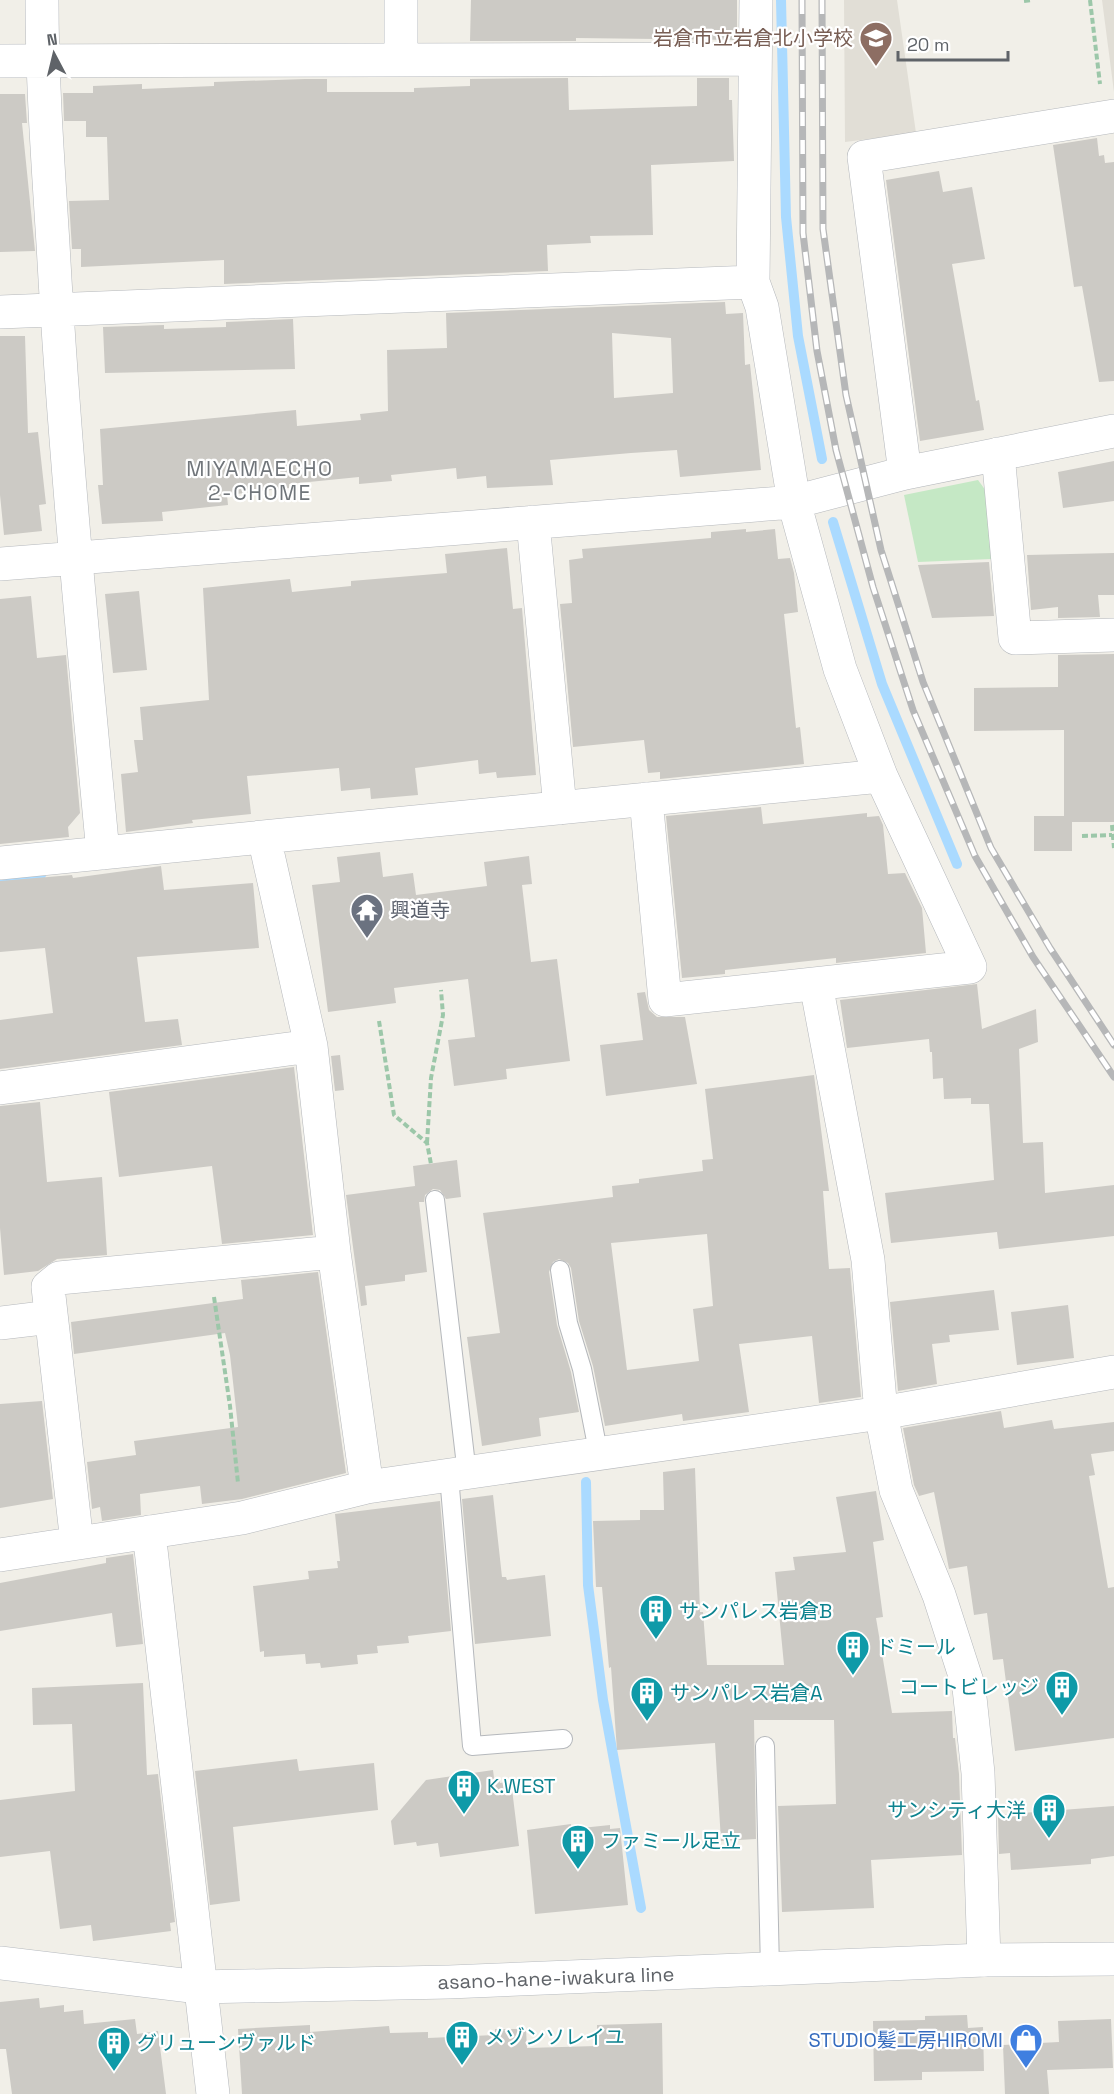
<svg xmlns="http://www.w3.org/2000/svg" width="1114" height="2094" font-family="'Space Grotesk','Noto Sans JP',sans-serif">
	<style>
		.education { fill: #e1ded6 }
		.green { fill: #c5e8c5 }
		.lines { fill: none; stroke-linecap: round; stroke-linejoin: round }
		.stream { stroke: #aadaff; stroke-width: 10 }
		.building { fill: #cccac5; fill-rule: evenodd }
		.service-casing { stroke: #b5b8bc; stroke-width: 20 }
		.minor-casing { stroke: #b5b8bc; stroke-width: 34 }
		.secondary-casing { stroke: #b6babf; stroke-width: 34 }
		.path { stroke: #9cc7a9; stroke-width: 4; stroke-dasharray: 6 3; stroke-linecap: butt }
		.service { stroke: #fff; stroke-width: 18 }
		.minor { stroke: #fff; stroke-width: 33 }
		.secondary { stroke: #fff; stroke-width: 33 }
		.rail-casing { stroke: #b6b7b8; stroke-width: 7 }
		.rail { stroke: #fff; stroke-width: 4.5; stroke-dasharray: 14; stroke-linecap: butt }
		.labels { text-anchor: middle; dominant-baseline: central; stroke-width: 4.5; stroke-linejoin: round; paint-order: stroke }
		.education-label { font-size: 20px; fill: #785e54; stroke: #fff; text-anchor: end }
		.worship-label { font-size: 20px; fill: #5b616d; stroke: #fff; text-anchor: start }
		.culture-label { font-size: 20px; fill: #0d838f; stroke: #fff; text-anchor: start }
		.street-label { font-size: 20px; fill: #5f6368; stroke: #fff }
		.shop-label { font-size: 20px; fill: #366cbe; stroke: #fff; text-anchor: end }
		.neighbourhood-label { font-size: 21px; letter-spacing: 1.5px; fill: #70757a; stroke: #fff }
	</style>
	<rect width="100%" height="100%" fill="#f1efe8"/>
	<path class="education" d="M844,0H897L916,133L845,142Z
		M1102,0H1114V92Z"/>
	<path class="green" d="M978,480L989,495L992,559L918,562L904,495Z"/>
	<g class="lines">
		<path class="stream" d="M781,0L786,217L798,336L822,459
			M833,522L882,684L957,864
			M0,880L41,875
			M586,1482L588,1585L603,1700L641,1908"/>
	</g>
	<path class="building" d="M471,0H737V40L576,38V41H470Z
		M568,78L569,110L697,106V78H729V100H732L734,161L651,165L653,235L590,236L591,243L547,245L548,271L224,284V260L81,267V249H72L69,201L109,200L107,137H86V121H64L63,93H93V86L142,84V89L214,86V82L305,79H327V92H414V88L470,86V79Z
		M0,94H25L27,123H22L35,251L0,252Z
		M1097,138L1099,156L1104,155L1105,163L1114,162V381L1099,382L1082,286L1074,287L1053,145Z
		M939,171L943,192L972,187L985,259L952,264L976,401L979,400L984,430L920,441L886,180Z
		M725,302L726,314L743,313L745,365L750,364L761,470L680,477L677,450L631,453L550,460L553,485L487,488L486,476L457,479L456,468L391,475L392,481L359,484V477L289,484V488L227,495L228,505L162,512L163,521L102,524L98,485H103L100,429L296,410L297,426L361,420L360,414L388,411L387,350L447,348L446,313ZM612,333L671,338L673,393L614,398Z
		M293,319L295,369L105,373L103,327L164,325V329L226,327V322Z
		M0,336H25L28,433L38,432L46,504L39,505L42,531L4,535L0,495Z
		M1114,461V501L1063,508L1058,472Z
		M746,529V532L775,529L778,559L790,558L794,573L798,612L784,614L796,728L800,727L804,764L660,779V772L648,773L644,740L573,747L560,604L572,603L569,560L583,558L582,549L711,538V532Z
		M507,548L513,609L522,608L536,775L497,778L496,772L479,774L478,760L415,768L418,795L371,799L370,788L341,791L339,768L247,776L251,814L192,820L193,823L126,832L121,774L138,772L134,740H143L140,707L209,700L203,588L290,579L292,592L351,586V581L447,573L445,554Z
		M1114,553V595H1098L1100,617L1058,618V607L1031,610L1027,555Z
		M989,562L994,616L932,618L918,565Z
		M139,591L147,670L113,673L105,594Z
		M31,596L37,658L66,655L80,813L68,827L69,837L0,844V599Z
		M1114,654V822H1072V851H1034V816H1064V730L974,731V688L1058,687V655Z
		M761,807L763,824L867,813V817L879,816L883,825L888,874L905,873L922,908L926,953L836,963V958L725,970V974L682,978L666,816Z
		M380,852L383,877L413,873L416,895L487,886L484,862L529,856L532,884L522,885L531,962L557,959L570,1061L506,1069L507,1079L454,1086L448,1040L475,1037L468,979L394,988L396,1003L328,1012L312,885L340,882L337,857Z
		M161,866L164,890L253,883L259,948L137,957L145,1022L178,1019L182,1045L0,1069V1020L53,1013L45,948L0,952V881L72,875L73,878Z
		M977,984L982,1029L1036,1009L1038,1042L1019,1049L1023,1143L1043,1142L1045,1193L1114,1185V1236L999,1249L997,1232L891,1243L885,1193L994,1180L989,1104H971V1098L944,1099L943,1078L933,1079L932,1052H930L929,1039L847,1048L840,1000Z
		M645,992L649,1010L657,1017H685L697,1084L606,1096L600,1045L643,1040L637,993Z
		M340,1055L344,1090L335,1091L331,1056Z
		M294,1067L313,1235L222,1244L212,1166L119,1177L109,1092Z
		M814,1075L829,1191H823L829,1269L850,1268L861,1397L819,1403L812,1336L739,1344L749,1412L683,1421L682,1414L605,1426L593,1366L579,1321L571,1268L568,1263L559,1259L553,1262L549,1272L557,1325L571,1372L579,1412L539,1418L541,1436L482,1446L467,1337L500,1333L483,1213L613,1197L612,1186L639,1183V1179L703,1171L702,1160L713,1159L705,1089ZM707,1234L713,1306L693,1309L699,1361L627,1370L611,1243Z
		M40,1102L47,1182L102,1177L107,1255L57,1259L38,1271L4,1275L0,1228V1106Z
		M457,1160L461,1197L446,1199L440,1190L433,1189L425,1195L424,1202H419L427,1272L405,1275V1281L365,1286L367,1305L361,1306L346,1195L415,1186L413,1166Z
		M318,1272L346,1473L242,1499L202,1504L200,1486L140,1494L141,1515L102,1521L100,1507L92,1509L87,1462L136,1455L134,1441L238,1427L230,1355L225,1333L74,1354L71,1322L243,1299L241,1280Z
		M994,1290L999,1330L949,1335L950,1342L932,1344L937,1384L898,1391L890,1302Z
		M1068,1305L1074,1358L1017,1365L1011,1312Z
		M42,1401L53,1499L0,1508V1404Z
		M1001,1411L1004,1428L1052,1420L1054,1429L1114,1422V1451L1091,1454L1095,1475L1089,1476L1108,1588L1114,1587V1738L1015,1751L1003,1659L993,1660L987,1613L974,1615L967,1566L949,1569L934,1492L919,1496L914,1485L903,1428Z
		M695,1468L700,1612H703L707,1665H784L775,1572L795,1570L793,1557L846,1552L836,1497L876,1491L884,1540L873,1542L883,1617L876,1618L892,1713L952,1711L953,1738H955L959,1774L962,1855L871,1860L874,1908L782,1912L778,1806L836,1804L834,1720H754L756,1839L721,1841L715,1743L617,1750L611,1667L609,1668L602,1587H596L593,1521L640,1520V1510H664L663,1472Z
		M493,1495L502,1577H506L507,1580L545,1575L551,1636L475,1644L462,1499Z
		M440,1501L451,1631L408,1636L409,1643L377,1646L378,1653L357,1655L358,1664L321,1668L320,1663L306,1664L305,1654L264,1657V1651L260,1652L253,1586L309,1579L308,1571L338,1568L337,1561H340L335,1514Z
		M133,1554L143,1644L116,1647L112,1613L0,1631V1583L106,1563V1558Z
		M143,1683L147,1775L158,1774L175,1922L170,1923L171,1931L93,1941L91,1925L60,1929L50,1851L0,1857V1800L75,1791L72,1724L33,1725L32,1688Z
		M297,1759L299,1771L374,1763L378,1810L233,1827L240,1901L210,1905L195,1771Z
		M493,1770L494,1778L499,1777L500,1783L511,1781L519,1846L440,1857L438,1843L417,1846L416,1842L394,1845L391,1821L426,1780Z
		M1114,1806V1856L1091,1859V1864L1011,1870L1010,1853L999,1854L998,1815Z
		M571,1824L572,1829L610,1825V1829L620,1828L628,1905L535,1914L527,1830Z
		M39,1998L40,2008L64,2005V2012L83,2010L84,2024L135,2019L137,2034L158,2031L166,2094H12L6,2049H0V2002Z
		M967,2015L968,2028L983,2027L984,2071L922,2072V2080L874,2081L873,2021L925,2020V2016Z
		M1111,2019L1113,2068L1047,2070L1049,2094H1005L1003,2045L1059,2042L1058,2021Z
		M662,2023L663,2094H242L238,2029L310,2025V2032L389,2026L390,2033L428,2032V2038L495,2035V2029H526L527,2048L597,2046V2025Z"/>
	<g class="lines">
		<defs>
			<path id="service" d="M435,1200L467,1474
				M560,1270L568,1323L582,1369L599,1456
				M449,1476L472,1746L563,1739
				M765,1746L770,1970"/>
			<path id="minor" d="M42,0C42,82 48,163 53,244C64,447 84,650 103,853
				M401,60V0
				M0,61L755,59
				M0,312L753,282
				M998,454L1015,638L1114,635
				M905,473L864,157L1114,116
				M533,522L560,808
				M0,564L794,502L905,473L1114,431
				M646,799L665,1000L970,967L881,776L840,669L794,502L762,307L753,282L756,0
				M264,837L311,1046L334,1252L367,1487
				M0,863L881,776
				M816,984L868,1260L881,1413L896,1490L939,1595L969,1688L978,1773L984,1960
				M0,1088L311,1046
				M0,1323L51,1317
				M149,1532L213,2094
				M77,1543L48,1287L59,1278L334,1252
				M0,1555L242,1518L367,1487L881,1413L1114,1372"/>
			<path id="secondary" d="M0,1963L199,1987L449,1982L984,1960L1114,1959"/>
		</defs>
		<use href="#service" class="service-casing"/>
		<use href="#minor" class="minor-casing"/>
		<use href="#secondary" class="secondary-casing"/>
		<path class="path" d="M1090,0L1100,84
			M1024,1L1032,0
			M1112,825L1114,848
			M1082,836L1112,835
			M379,1021L394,1115L427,1143L431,1164
			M427,1143L431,1078L443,1015L441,990
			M214,1297L230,1406L238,1483"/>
		<use href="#service" class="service"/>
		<use href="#minor" class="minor"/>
		<use href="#secondary" class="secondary"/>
		<defs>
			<path id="rail" d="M802,0L803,233L817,351L836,450L873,587L913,710L975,856L1033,957L1114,1077
				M822,0L823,229L846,395L881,550L923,682L991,848L1050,948L1114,1045"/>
		</defs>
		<use href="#rail" class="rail-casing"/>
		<use href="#rail" class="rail"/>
	</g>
	<defs>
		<symbol id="school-pin" viewBox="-11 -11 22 30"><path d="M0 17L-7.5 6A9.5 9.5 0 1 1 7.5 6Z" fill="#8d6e63" stroke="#fff"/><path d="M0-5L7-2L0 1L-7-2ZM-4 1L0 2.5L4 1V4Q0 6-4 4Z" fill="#fff"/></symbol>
		<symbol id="temple-pin" viewBox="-11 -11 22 30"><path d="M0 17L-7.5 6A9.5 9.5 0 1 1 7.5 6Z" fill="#6b7280" stroke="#fff"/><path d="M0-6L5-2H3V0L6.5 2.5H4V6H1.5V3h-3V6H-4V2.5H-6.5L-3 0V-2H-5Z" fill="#fff"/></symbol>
		<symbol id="building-pin" viewBox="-11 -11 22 30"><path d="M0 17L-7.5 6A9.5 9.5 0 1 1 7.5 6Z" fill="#0f9aa8" stroke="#fff"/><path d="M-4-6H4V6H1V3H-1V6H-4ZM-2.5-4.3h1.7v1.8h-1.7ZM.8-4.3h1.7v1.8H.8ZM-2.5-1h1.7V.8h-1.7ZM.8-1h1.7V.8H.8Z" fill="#fff"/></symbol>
		<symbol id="shop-pin" viewBox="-11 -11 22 30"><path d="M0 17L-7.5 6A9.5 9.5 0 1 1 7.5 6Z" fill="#3f7fe0" stroke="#fff"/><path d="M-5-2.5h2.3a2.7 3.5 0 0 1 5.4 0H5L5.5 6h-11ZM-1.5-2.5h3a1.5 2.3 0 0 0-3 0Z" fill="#fff"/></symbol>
	</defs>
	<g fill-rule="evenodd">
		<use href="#school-pin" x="857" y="19" width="38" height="52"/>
		<use href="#temple-pin" x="348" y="891" width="38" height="52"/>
		<use href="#building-pin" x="637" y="1592" width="38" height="52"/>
		<use href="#building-pin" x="834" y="1628" width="38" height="52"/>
		<use href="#building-pin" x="1043" y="1668" width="38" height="52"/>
		<use href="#building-pin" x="628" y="1674" width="38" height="52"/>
		<use href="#building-pin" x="445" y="1767" width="38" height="52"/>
		<use href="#building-pin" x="1030" y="1791" width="38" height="52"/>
		<use href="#building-pin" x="559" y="1822" width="38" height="52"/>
		<use href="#building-pin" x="443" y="2018" width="38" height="52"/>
		<use href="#shop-pin" x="1007" y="2021" width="38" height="52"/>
		<use href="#building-pin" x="95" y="2024" width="38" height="52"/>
	</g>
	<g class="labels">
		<g class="education-label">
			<text x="853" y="38">岩倉市立岩倉北小学校</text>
		</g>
		<g class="worship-label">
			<text x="390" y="910">興道寺</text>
		</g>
		<g class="culture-label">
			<text x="679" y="1611">サンパレス岩倉B</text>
			<text x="876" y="1647">ドミール</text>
			<text x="1039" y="1687" text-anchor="end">コートビレッジ</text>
			<text x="670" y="1693">サンパレス岩倉A</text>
			<text x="487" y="1786">K.WEST</text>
			<text x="1026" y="1810" text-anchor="end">サンシティ大洋</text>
			<text x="601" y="1841">ファミール足立</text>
			<text x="485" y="2037">メゾンソレイユ</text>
			<text x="137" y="2043">グリューンヴァルド</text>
		</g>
		<g class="street-label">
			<text transform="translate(556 1978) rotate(-2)">asano-hane-iwakura line</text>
		</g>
		<g class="shop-label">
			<text x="1003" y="2040">STUDIO髪工房HIROMI</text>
		</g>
		<g class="neighbourhood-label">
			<text x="260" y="468">MIYAMAECHO<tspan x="260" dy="24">2-CHOME</tspan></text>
		</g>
	</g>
	<g transform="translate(54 54) rotate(353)" stroke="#ffffff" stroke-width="4.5" paint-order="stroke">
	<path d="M0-4.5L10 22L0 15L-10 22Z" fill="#5f6368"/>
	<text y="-9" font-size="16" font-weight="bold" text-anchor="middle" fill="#5f6368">N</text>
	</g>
	<path d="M898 51v9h110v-9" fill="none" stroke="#5f6368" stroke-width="3"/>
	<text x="907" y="51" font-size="18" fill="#5f6368" stroke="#ffffff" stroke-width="4.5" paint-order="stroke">20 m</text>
</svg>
